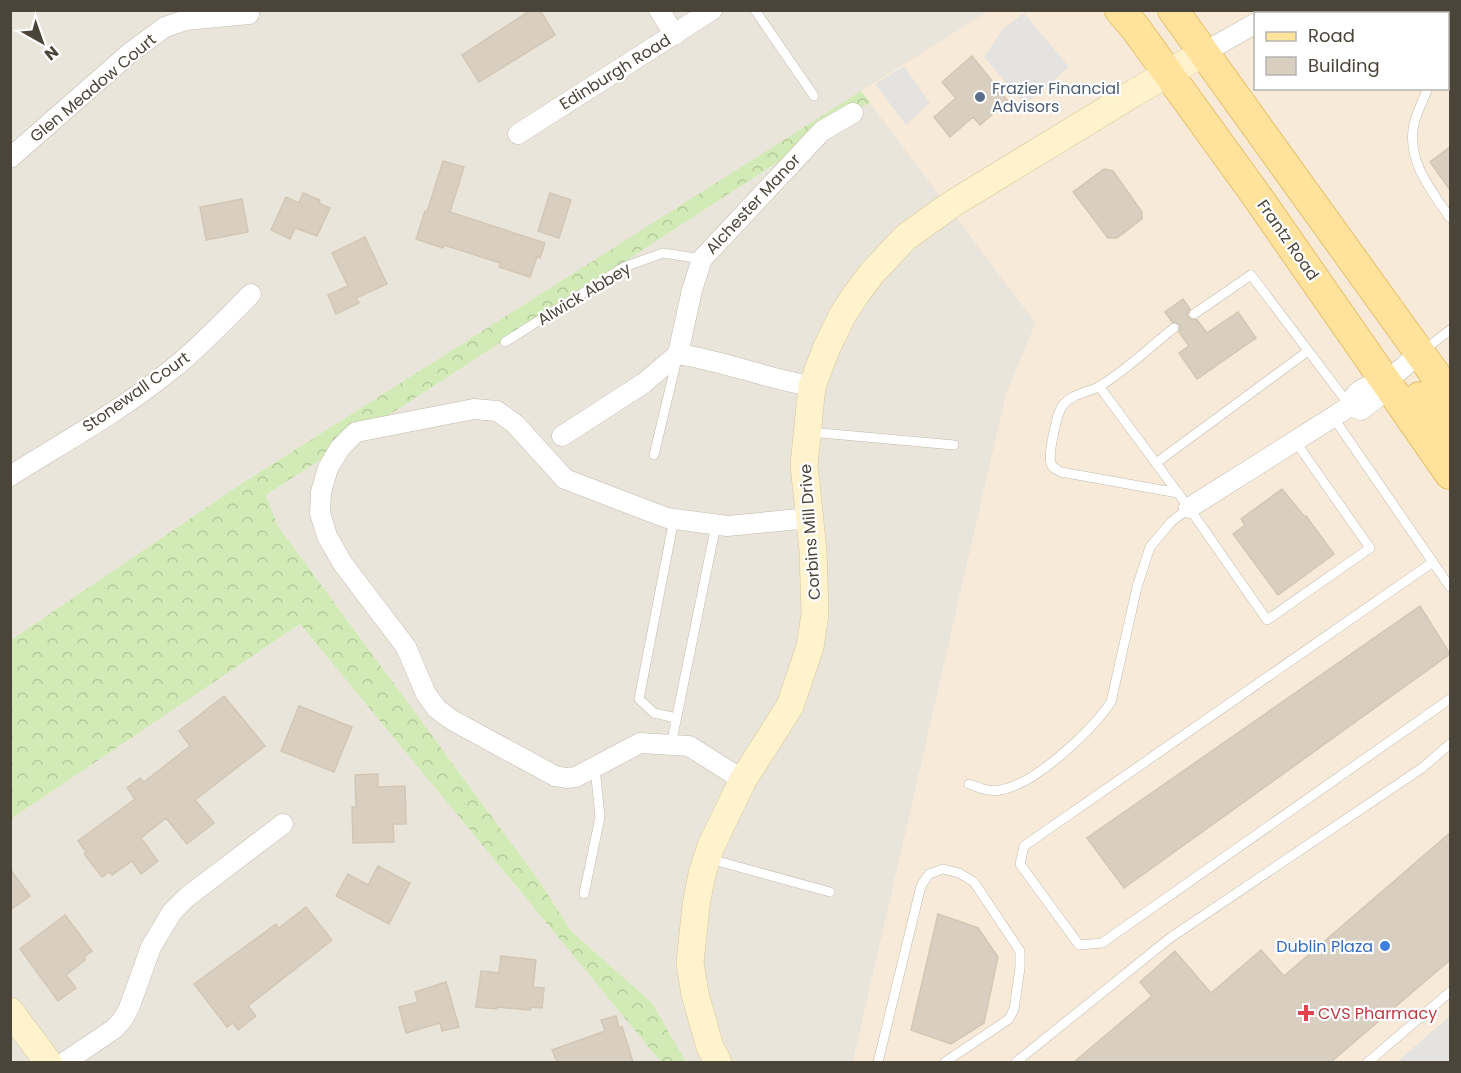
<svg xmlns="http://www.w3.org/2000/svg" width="1461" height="1073" font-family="Poppins,sans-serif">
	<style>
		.residential { fill: #eae5da }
		.commercial { fill: #f7ead8; fill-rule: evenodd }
		.forest { fill: url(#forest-crowns) }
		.parking { fill: #e5e3e0 }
		.building { fill: #d8cfc1; stroke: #d3c7b4; stroke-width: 1.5 }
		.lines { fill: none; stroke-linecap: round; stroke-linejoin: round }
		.lane-casing { stroke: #c2bbae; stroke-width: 10 }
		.street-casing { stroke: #c2bbae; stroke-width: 21 }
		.secondary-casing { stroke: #d6c79b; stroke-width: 28 }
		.primary-casing { stroke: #e6c16a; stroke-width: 32 }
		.lane { stroke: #fff; stroke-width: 9 }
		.street { stroke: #fff; stroke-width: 20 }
		.secondary { stroke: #fff3cd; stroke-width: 27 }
		.primary { stroke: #ffe39c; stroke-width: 30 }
		.service-dot { fill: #5c6f8a; stroke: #fff; stroke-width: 2 }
		.shop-dot { fill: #3f7fe0; stroke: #fff; stroke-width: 2 }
		.health-dot { fill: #e0444e; stroke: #fff; stroke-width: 2 }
		.labels { text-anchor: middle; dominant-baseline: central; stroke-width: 4.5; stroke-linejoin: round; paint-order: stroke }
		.street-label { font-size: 16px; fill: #4b4439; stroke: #fff }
		.service-label { font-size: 16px; fill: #4e5e75; stroke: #fff; text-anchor: start }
		.shop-label { font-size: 16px; fill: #366cbe; stroke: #fff; text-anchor: end }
		.health-label { font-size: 16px; fill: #be3a42; stroke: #fff; text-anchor: start }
	</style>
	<defs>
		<pattern id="forest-crowns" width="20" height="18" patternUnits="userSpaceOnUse" patternTransform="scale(1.5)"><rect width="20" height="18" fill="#d2eab5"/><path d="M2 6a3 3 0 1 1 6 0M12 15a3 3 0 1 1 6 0" fill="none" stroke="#b6ca9c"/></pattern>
	</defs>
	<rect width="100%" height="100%" fill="#f6f3ec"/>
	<path class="residential" d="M11,11H989L244,482L11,640Z
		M870,102L1036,323L1006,395L853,1062H686L652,1003L571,931L542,885L277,525L266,495Z
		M300,624L661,1062H11V819Z"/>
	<path class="commercial" d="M989,11H1450V1062H853L1006,394L1036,323L861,91ZM1256,14H1448V88H1256Z"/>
	<path class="forest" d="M861,91L870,102L266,495L277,525L542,885L571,931L652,1003L686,1062H661L300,624L11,819V640L244,482Z"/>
	<path class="parking" d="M1024,13L1069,67L1025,105L984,57L1003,29Z
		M904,66L930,103L906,125L875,84Z
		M1450,1016V1062H1397Z"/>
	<path class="building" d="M531,10H540L555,35L479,82L462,55Z
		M972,56L1008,101L980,125L973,117L950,137L934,117L956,98L942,82Z
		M1450,147V190L1430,162Z
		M443,161L464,167L450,212L545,243L540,258L537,257L530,277L499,267L500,263L444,245L443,248L416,239L425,211L427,212Z
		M1104,169L1113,171L1142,212V219L1117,238H1108L1073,192Z
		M303,193L320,200L319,203L330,208L317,236L295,228L290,239L271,230L286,197L299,203Z
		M550,193L571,200L559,238L538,231Z
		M242,199L248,232L206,240L200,207Z
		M365,237L387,284L356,298L359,303L336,314L328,295L348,286L332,253Z
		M1183,299L1190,309L1187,314L1189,318L1197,320L1207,333L1238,312L1256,338L1197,379L1179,353L1189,346L1179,332L1180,324L1172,322L1165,312Z
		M1282,489L1305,517L1306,516L1334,554L1278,595L1233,534L1245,525L1241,519Z
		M1420,606L1450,654L1124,888L1087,838Z
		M224,696L265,746L195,800L214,823L187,844L166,818L141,838L158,861L141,874L132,861L112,875L109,872L102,877L84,854L86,852L78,841L135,799L127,788L140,778L144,782L190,746L179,731Z
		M299,706L352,727L334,772L281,751Z
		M378,774V787L405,786L406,824H393L394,842L353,843L352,807H356L355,775Z
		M1450,833V960L1331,1062H1074L1152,996L1140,982L1175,951L1211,993L1261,950L1284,976Z
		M378,866L410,883L389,924L336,896L348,874L368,885Z
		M10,869L30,896L10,910Z
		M306,907L332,940L248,1006L256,1016L238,1030L233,1023L227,1027L194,984L276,924L279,928Z
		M938,914L978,928L998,957L984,1023L951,1044L911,1030Z
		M65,915L92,951L84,957L85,960L66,975L76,988L58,1001L20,949Z
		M501,956L536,960L533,987L544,988L542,1008L531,1007L530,1010L497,1007V1009L476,1007L481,971L499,973Z
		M446,982L459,1027L442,1031L440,1023L406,1033L399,1007L418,1002L415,992Z
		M616,1016L619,1028L622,1027L633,1062H557L552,1050L605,1031L601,1020Z"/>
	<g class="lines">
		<defs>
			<path id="lane" d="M755,10L814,96
				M1436,10L1437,14
				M1448,73L1450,74
				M1428,88C1423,100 1417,112 1414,124C1406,160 1431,190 1450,218
				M1194,314L1251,275L1350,406
				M1174,328C1151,346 1125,371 1100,386C1088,393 1073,393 1063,405C1057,412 1048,454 1051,463C1052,468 1057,470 1061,472L1178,493
				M505,342L624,267L663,253L702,259
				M1424,350L1450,330
				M1099,386L1189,508L1267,620L1370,548L1295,441
				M1333,417L1450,587
				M810,432L954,445
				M654,455L677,359
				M1156,463L1308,351
				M674,519L639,699L654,713L676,718
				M1433,562L1024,846L1020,864L1079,945L1102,943L1450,699
				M671,745L716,525
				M969,784C980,788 988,792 1000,790C1035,785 1092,730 1111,702L1137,587L1150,547L1171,522L1189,508
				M710,859L830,892
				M584,894L600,817L595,767
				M878,1062L921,886L929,874L943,869L959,873L974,882L1020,951V968L1014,1009L1009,1019L945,1062
				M1016,1062L1170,938L1422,768L1450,744
				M1368,1062L1450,992"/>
			<path id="street" d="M659,10L675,35
				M1272,14L1277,10
				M1203,53L1256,23
				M518,134L712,10
				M10,158L131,52L165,27L186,20L249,14
				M678,354C724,361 767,379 812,386
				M1350,406L1361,410L1378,397L1386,380
				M562,436L644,383L678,354L692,290L702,259L822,131L853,113
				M10,476C64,442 122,410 171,370C200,347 225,320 251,294
				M1189,508L1333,417L1350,406C1355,385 1371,388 1386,380C1398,374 1409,361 1420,353
				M743,780L689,746L640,743L576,777L566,778L555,776L452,720L437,709L426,694L406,647L343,564L327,536L320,513L321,492L328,468L340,448L356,432L474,409L497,411L515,424L565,479L667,518L727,526L810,518
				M65,1062L114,1029L123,1019L129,1008L151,947L172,912L187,897L283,824"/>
			<path id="secondary" d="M10,1011L48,1062
				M718,1062L710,1047L695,994L690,963L696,905L702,874L711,846L743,780L790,706L810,647L815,614L813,550L804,465L812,386L827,347L843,314L857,293L872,273L906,237L952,204L1134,93L1203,53"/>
			<path id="primary" d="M1120,10L1136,29L1256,195L1450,474
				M1173,10L1450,395
				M1420,397L1450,436"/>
		</defs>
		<use href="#lane" class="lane-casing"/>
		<use href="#street" class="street-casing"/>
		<use href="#secondary" class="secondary-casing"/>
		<use href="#primary" class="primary-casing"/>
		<use href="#lane" class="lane"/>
		<use href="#street" class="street"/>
		<use href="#secondary" class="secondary"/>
		<use href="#primary" class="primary"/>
	</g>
	<circle class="service-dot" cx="980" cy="97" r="6"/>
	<circle class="shop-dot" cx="1385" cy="946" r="6"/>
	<path class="health-dot" d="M1303 1004h6v6h6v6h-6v6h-6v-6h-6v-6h6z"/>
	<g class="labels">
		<g class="street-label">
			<text transform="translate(615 72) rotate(-32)">Edinburgh Road</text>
			<text transform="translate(93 88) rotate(-40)">Glen Meadow Court</text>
			<text transform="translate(753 204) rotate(-47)">Alchester Manor</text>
			<text transform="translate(1288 240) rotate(55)">Frantz Road</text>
			<text transform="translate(584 294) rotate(-31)">Alwick Abbey</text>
			<text transform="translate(136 392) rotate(-35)">Stonewall Court</text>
			<text transform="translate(810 532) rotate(-94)">Corbins Mill Drive</text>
		</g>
		<g class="service-label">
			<text x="992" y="88">Frazier Financial<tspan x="992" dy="18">Advisors</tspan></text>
		</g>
		<g class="shop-label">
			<text x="1373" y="946">Dublin Plaza</text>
		</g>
		<g class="health-label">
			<text x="1318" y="1013">CVS Pharmacy</text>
		</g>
	</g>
	<rect width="1461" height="1073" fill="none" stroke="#4b4439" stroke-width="24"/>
	<rect x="1254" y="12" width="195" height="78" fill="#ffffff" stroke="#b7b4b0" stroke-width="1.5"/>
	<rect x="1266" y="32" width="30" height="9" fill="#ffe39c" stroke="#b7b4b0" stroke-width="1.5"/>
	<text x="1308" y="42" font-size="18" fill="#4b4439">Road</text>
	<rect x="1266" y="57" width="30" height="18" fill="#d8cfc1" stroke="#b7b4b0" stroke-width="1.5"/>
	<text x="1308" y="72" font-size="18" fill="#4b4439">Building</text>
	<g transform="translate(42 42) rotate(140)" stroke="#ffffff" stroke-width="4.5" paint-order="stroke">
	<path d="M0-4.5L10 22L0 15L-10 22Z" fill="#4b4439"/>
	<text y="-9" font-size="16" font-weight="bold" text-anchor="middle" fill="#4b4439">N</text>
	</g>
</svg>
